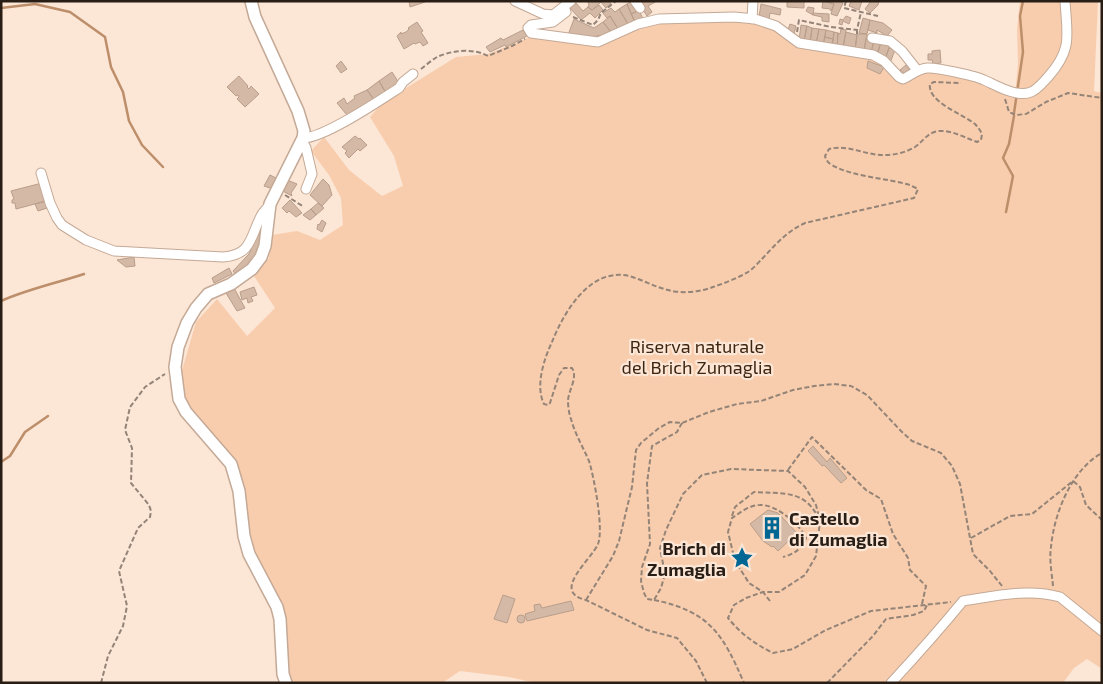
<svg xmlns="http://www.w3.org/2000/svg" width="1103" height="684" font-family="'Exo 2',sans-serif">
	<style>
		.green { fill: #f8cdad }
		.lines { fill: none; stroke-linecap: round; stroke-linejoin: round }
		.stream { stroke: #bd8e6a; stroke-width: 2.5 }
		.building { fill: #d4b9a6; stroke: #b89e8b }
		.minor-casing { stroke: #c4a996; stroke-width: 11 }
		.tertiary-casing { stroke: #c4a996; stroke-width: 14 }
		.path { stroke: #948478; stroke-width: 2; stroke-dasharray: 5 2.5; stroke-linecap: butt }
		.minor { stroke: #fff; stroke-width: 9 }
		.tertiary { stroke: #fff; stroke-width: 11 }
		.labels { text-anchor: middle; dominant-baseline: central; stroke-width: 4.5; stroke-linejoin: round; paint-order: stroke }
		.park-label { font-size: 18px; fill: #3e2510; stroke: #fce6d6 }
		.poi-label { font-size: 18px; font-weight: bold; fill: #281e16; stroke: #fce6d6; text-anchor: start }
	</style>
	<rect width="100%" height="100%" fill="#fce6d6"/>
	<path class="green" d="M1020,1H1098L1094,91L1102,93V669L1087,659L1074,668L1063,683H536L509,677L460,671L442,683H290L287,675L282,607L252,552L235,464L198,420L185,400L181,374L196,322L217,299L247,336L275,308L254,276L269,258L272,235L297,231L320,240L343,225L341,198L329,175L311,151L324,137L349,170L382,196L403,186L394,156L370,117L382,103L456,57L488,54L533,36L595,46L630,31L660,21L753,22L783,34L872,59L883,63L894,77L927,71L979,82L995,91L1015,96L1018,63L1017,29Z"/>
	<g class="lines">
		<path class="stream" d="M1,8L35,4L70,12L105,37L111,67L123,92L129,121L142,145L163,167
			M1014,113L1023,52L1020,16L1023,1
			M1006,212L1013,176L1003,158L1009,144L1014,116
			M1,301C28,289 57,283 84,274
			M1,462L10,456L25,432L48,416"/>
	</g>
	<path class="building" d="M409,1H425V2L410,7Z
		M587,1H600L601,2L592,10L588,7L589,4Z
		M600,1H609L611,4L606,8Z
		M632,1L638,11L631,14L627,4Z
		M644,1H657L648,6L652,12L647,16L640,5Z
		M787,1H804V8L787,7Z
		M823,1L834,4L831,11L830,9L822,8Z
		M839,1L843,3L837,16L831,14L834,4L824,1Z
		M851,1H862L859,10L849,6Z
		M871,1H879L878,5L870,13L865,9Z
		M575,2L583,11L588,7L592,10L599,5L603,10L595,18L590,13L581,20L569,7Z
		M627,4L635,22L628,24L619,9Z
		M761,4L781,9L780,15L770,13L769,19L759,17Z
		M808,7L814,8L813,15L806,11Z
		M611,8L615,12L619,9L628,24L618,29L610,16L607,18L603,13Z
		M639,10L643,19L635,22L631,14Z
		M813,13L829,14V22L822,21V17L813,15Z
		M610,16L618,29L611,32L603,22Z
		M846,16L851,18L849,24L843,21L842,25L839,24L840,19L843,20Z
		M863,18L870,20L867,34L859,33Z
		M574,19L594,28L603,22L611,32L604,35L596,36V37L568,35Z
		M870,20L883,23L892,30L887,36L877,30V33L868,30Z
		M417,22L423,31L421,32L428,43L423,46L420,42L415,44L414,43L404,49L397,36L401,32V34L406,32L409,29L408,28Z
		M790,24L796,26L794,34L788,30Z
		M801,25L807,26L804,41L799,40Z
		M807,26L812,28L810,43L804,41Z
		M812,28L819,29L816,44L810,43Z
		M819,29L826,30L823,45L816,44Z
		M841,29L846,30L843,48H837L838,33L840,34Z
		M523,30L527,36L506,47L505,45L490,52L486,47L501,38L503,40Z
		M826,30L834,32L833,39L825,37Z
		M834,32L838,33L837,48L832,47Z
		M846,32L857,35L855,50L843,48Z
		M857,34H867L864,51L855,50Z
		M825,37L833,39L832,47L823,45Z
		M866,38L874,40L871,53L864,51Z
		M874,40L881,42L877,54L871,53Z
		M881,42L890,44L885,60L877,56Z
		M889,48L895,50L890,63L885,60Z
		M940,50L941,63L933,64L932,60H928V54H932V51Z
		M341,61L347,69L341,73L336,66Z
		M868,61L884,67L880,74L867,68Z
		M906,65L911,71L905,74L900,70Z
		M392,72L399,83L386,93L379,81Z
		M239,76L248,86L247,87L249,89L251,86L259,94L245,107L237,99L239,97L238,95L236,96L227,87Z
		M379,81L386,93L375,101L367,90Z
		M367,90L375,101L359,112L357,109L347,115L337,103L344,98L347,104L355,98L354,96Z
		M355,136L359,139L360,138L367,145L360,151L358,149L349,158L345,153L347,151L342,147Z
		M270,175L278,179L273,189L264,186Z
		M323,179L329,185L332,195L322,206L310,195Z
		M287,180L297,184L291,193L292,196L281,190Z
		M42,183L46,201L16,209L15,203H12V200L14,199L11,191Z
		M290,200L302,213L296,217L289,211L287,213L282,208Z
		M46,201L47,208L38,211L35,204Z
		M318,203L324,208L316,215L311,209Z
		M311,209L316,215L310,220L303,215Z
		M322,220L326,223L322,232L317,229L318,224L319,225Z
		M260,228H264L257,257L237,276L233,271L249,254Z
		M134,257L135,266L126,267L117,260Z
		M229,268L232,274L214,283L212,278Z
		M254,287L257,295L251,297L253,301L248,303L247,298L242,300L240,292Z
		M234,288L245,308L237,311L226,293Z
		M813,446L827,462L830,458L847,478L841,483L824,465L822,466L808,451Z
		M768,510L778,513L797,533L778,551L773,546L772,547L763,541L750,524Z
		M503,595L515,599L507,623L494,619Z
		M571,601L574,610L527,621L525,614L535,611L534,605L540,604L542,608Z
		M517 619a4 4 0 1 1 8 0a4 4 0 1 1-8 0Z"/>
	<g class="lines">
		<defs>
			<path id="minor" d="M515,1L543,14L553,15L571,1
				M635,1L640,8
				M564,7L566,12L553,22L531,25L528,28L531,33L598,42L638,24L659,19L734,17L755,19L776,26L799,43L873,55L884,61L899,77L903,79C912,75 917,69 927,68C935,67 976,76 984,80C996,85 1016,98 1031,92C1038,89 1043,82 1048,77C1073,49 1067,35 1065,1
				M752,19L753,1
				M872,38L890,41L902,51L917,70
				M303,138C324,138 379,101 399,88L403,82L413,74
				M302,140L306,148L312,174L306,189
				M41,173L50,203L57,218L62,225L86,240L114,251L223,257C252,255 250,237 261,216C263,212 267,208 271,204
				M891,683C916,656 940,629 963,601C995,596 1029,588 1060,597L1102,631"/>
			<path id="tertiary" d="M251,1L255,17L298,111L304,131L303,138L270,204L265,246L261,257L252,269L231,284L208,294L196,308L187,323L178,347L175,367L179,399L186,412L231,464L239,491L244,536L249,554L277,607L280,619L283,674L286,683"/>
		</defs>
		<use href="#minor" class="minor-casing"/>
		<use href="#tertiary" class="tertiary-casing"/>
		<path class="path" d="M846,1L844,8L878,16
			M573,17L593,25L598,20L601,13L616,1
			M797,32L799,20L831,27L857,30
			M857,34V30L861,12
			M421,69C426,65 432,60 437,57C453,50 473,48 488,56L512,46L525,39
			M1005,99L1009,112L1016,115L1026,114L1046,102L1068,93L1102,98
			M285,195L304,207
			M682,423L677,432L652,446L647,483L650,544L642,567L641,581L644,593L647,599L654,600L661,588L665,574L660,548L666,530L683,494L702,475L731,469L788,471L805,487L816,505L820,521L816,556L805,575L779,592H763L746,598L734,605L728,618C741,634 755,644 773,653L793,649L826,630L871,611L951,602
			M788,470L812,437L866,490L881,499L893,534L908,558L910,570L926,586L922,604
			M732,516L735,507L754,492C781,494 804,489 818,517
			M971,538L1010,516L1032,514L1073,481L1080,487L1086,505L1102,520
			M1053,586C1052,574 1049,560 1051,547C1054,514 1071,470 1102,453
			M586,600L613,556L619,541L632,487L636,450L641,443L659,428L670,422L682,423L709,412L737,404L761,401L793,390L814,386L834,384L851,386L867,395L901,431L912,441L941,453L952,466L960,484L973,554L990,571L1002,586
			M654,600C709,611 723,634 744,683
			M770,601L763,592L749,583L735,561L728,532L732,518C740,513 749,505 760,505C775,504 800,524 806,538C801,549 795,554 783,557
			M101,683L108,656L123,626L127,606L119,571L138,528L150,517L151,511L149,505L131,483L132,448L125,430L130,407L145,387L165,374
			M707,683L696,661L677,638L647,630L586,600C550,592 592,559 598,544C604,529 594,477 589,461C583,447 575,434 571,419C569,414 568,406 568,400C569,389 578,378 572,368H564L559,375L550,403L548,405L544,404C535,386 544,359 552,342C564,312 590,267 629,276C643,280 655,287 668,290C682,294 700,292 713,287C725,283 738,278 748,272C753,269 758,263 762,259C775,245 787,231 805,223L914,198L918,189L910,185C886,178 853,177 832,165C828,163 826,160 825,156L829,149C849,144 866,156 886,155C895,155 907,152 915,147C925,140 928,130 944,131C955,132 966,138 977,142L981,140L982,134C980,130 978,127 975,124C963,114 927,102 930,84L934,82L961,83
			M827,683L873,636L886,619L913,615L924,611L928,603"/>
		<use href="#minor" class="minor"/>
		<use href="#tertiary" class="tertiary"/>
	</g>
	<defs>
		<symbol id="building-bare" viewBox="-9 -9 18 18"><path d="M-4-6H4V6H1V3H-1V6H-4ZM-2.5-4.3h1.7v1.8h-1.7ZM.8-4.3h1.7v1.8H.8ZM-2.5-1h1.7V.8h-1.7ZM.8-1h1.7V.8H.8Z" fill="#006694" stroke="#fce6d6" stroke-width="2.5" paint-order="stroke"/></symbol>
		<symbol id="sight-bare" viewBox="-9 -9 18 18"><path d="M0-6L1.8-2.2L6-1.7L2.9 1.2L3.7 5.4L0 3.3L-3.7 5.4L-2.9 1.2L-6-1.7L-1.8-2.2Z" fill="#006694" stroke="#fce6d6" stroke-width="2.5" paint-order="stroke"/></symbol>
	</defs>
	<g fill-rule="evenodd">
		<use href="#building-bare" x="756" y="512" width="32" height="32"/>
		<use href="#sight-bare" x="726" y="542" width="32" height="32"/>
	</g>
	<g class="labels">
		<g class="park-label">
			<text x="697" y="346">Riserva naturale<tspan x="697" dy="21">del Brich Zumaglia</tspan></text>
		</g>
		<g class="poi-label">
			<text x="789" y="518">Castello<tspan x="789" dy="21">di Zumaglia</tspan></text>
			<text x="726" y="548" text-anchor="end">Brich di<tspan x="726" dy="21">Zumaglia</tspan></text>
		</g>
	</g>
	<rect width="1103" height="684" fill="none" stroke="#281e16" stroke-width="5"/>
</svg>
